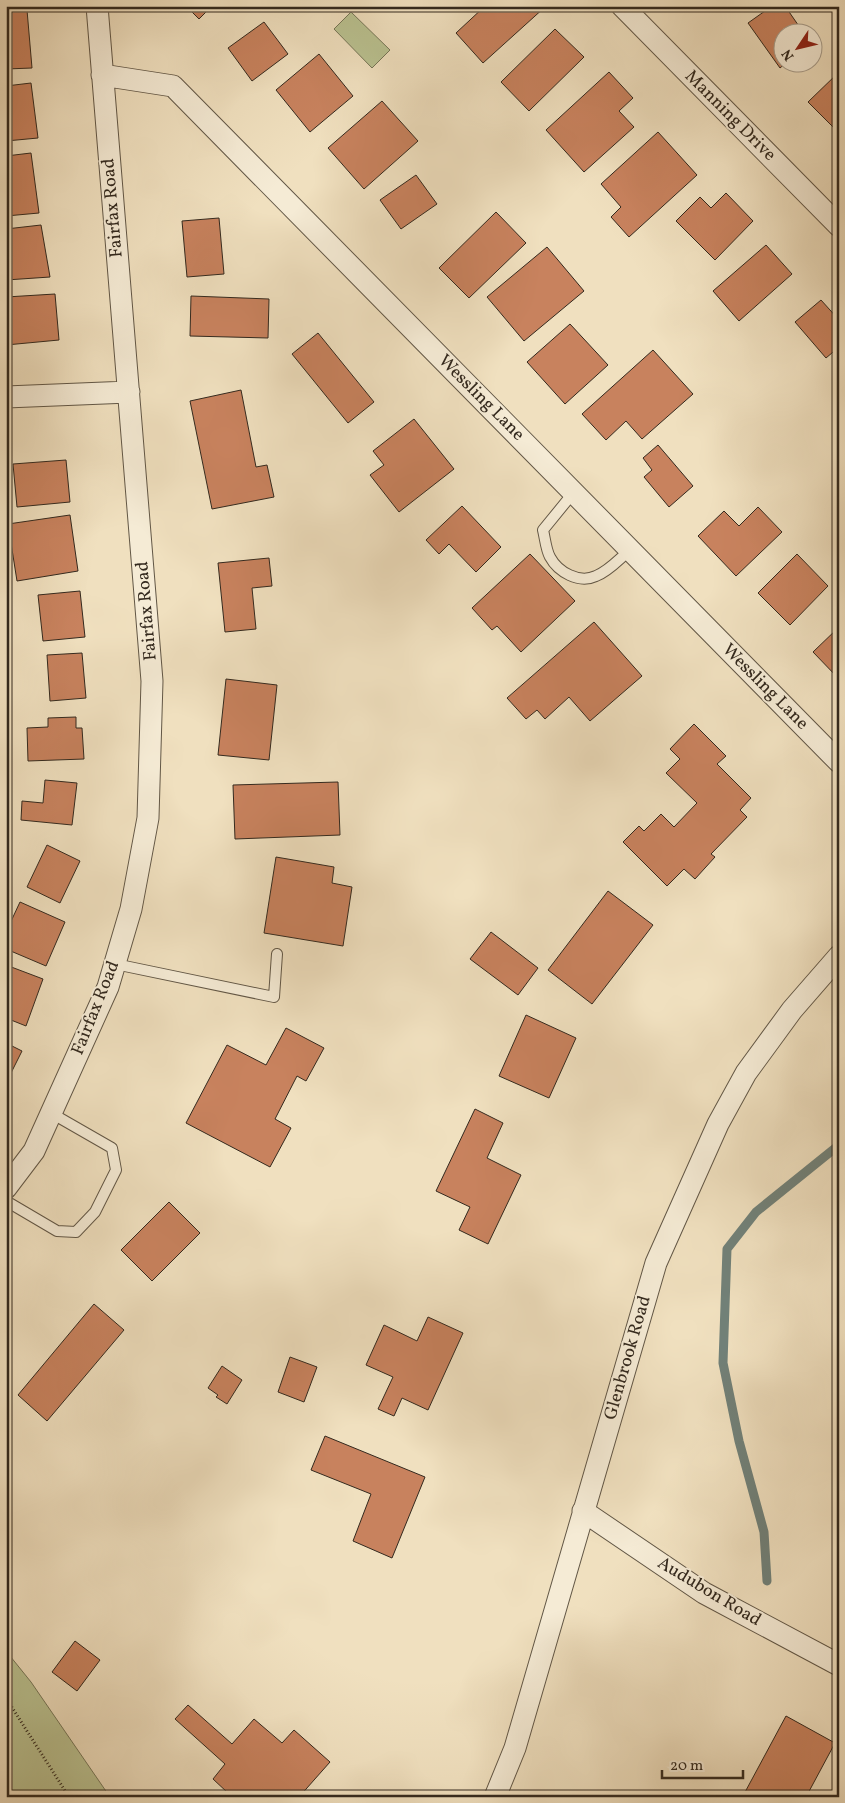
<svg xmlns="http://www.w3.org/2000/svg" width="845" height="1803" font-family="Vollkorn,serif">
	<style>
		.green { fill: #bac291; stroke: #767658 }
		.lines { fill: none; stroke-linecap: round; stroke-linejoin: round }
		.stream { stroke: #718179; stroke-width: 9 }
		.building { fill: #c8825e; stroke: #33291e }
		.lane-casing { stroke: #625746; stroke-width: 12 }
		.street-casing { stroke: #625746; stroke-width: 23 }
		.path { stroke: #33291e; stroke-width: 3; stroke-dasharray: 1 2.5; stroke-linecap: butt }
		.lane { stroke: #f5ebd5; stroke-width: 10 }
		.street { stroke: #f5ebd5; stroke-width: 21 }
		.labels { text-anchor: middle; dominant-baseline: central; stroke-width: 4; stroke-linejoin: round; paint-order: stroke }
		.street-label { font-size: 18px; fill: #33291e; stroke: #f5ebd5 }
	</style>
	<rect width="100%" height="100%" fill="#f0e0bf"/>
	<filter id="stains"><feTurbulence type="fractalNoise" baseFrequency=".004" numOctaves="4"/><feColorMatrix values="0 0 0 0 .2 0 0 0 0 .09 0 0 0 0 .02 0 0 0 .5 -.17"/></filter>
	<radialGradient id="worn" r=".72"><stop offset=".6" stop-color="#630" stop-opacity="0"/><stop offset="1" stop-color="#630" stop-opacity=".3"/></radialGradient>
	<path class="green" d="M351,12L390,50L372,68L334,29Z
		M6,1651L31,1682L110,1797H6Z"/>
	<g class="lines">
		<path class="stream" d="M767,1581L764,1532L739,1441L723,1363L727,1249L756,1212L839,1145"/>
	</g>
	<path class="building" d="M186,6H212L199,19Z
		M485,6H544L545,7L483,63L456,33Z
		M772,6H785L803,32H782V62H787L780,68L748,23Z
		M27,10L32,68L6,69V12Z
		M264,22L288,54L252,81L228,48Z
		M555,29L584,57L529,111L501,82Z
		M319,54L353,96L310,132L276,90Z
		M609,72L633,98L619,111L634,127L584,172L546,130Z
		M839,72V129L837,131L808,102Z
		M31,83L38,138L6,141V86Z
		M382,101L418,141L364,189L328,148Z
		M658,132L697,175L629,237L611,217L621,207L601,184Z
		M31,153L39,213L6,216V156Z
		M416,175L437,204L401,229L380,200Z
		M726,193L753,221L715,260L676,221L700,197L711,208Z
		M496,212L526,243L469,298L439,268Z
		M219,218L224,274L187,277L182,221Z
		M41,225L50,277L6,280V229Z
		M766,245L792,274L739,321L713,291Z
		M547,247L584,291L524,341L487,297Z
		M55,294L59,340L6,345V297Z
		M191,296L269,299L268,338L190,336Z
		M821,300L839,320V347L826,358L795,322Z
		M570,324L608,365L565,404L527,362Z
		M318,333L374,402L348,423L292,354Z
		M653,350L693,394L642,439L626,421L606,440L582,414Z
		M241,390L256,467L267,465L274,497L212,509L190,401Z
		M414,419L454,469L399,512L370,475L384,465L373,451Z
		M658,445L693,486L669,507L644,477L652,470L643,458Z
		M66,460L70,502L17,507L13,464Z
		M462,506L501,547L476,572L449,544L439,554L426,540Z
		M758,507L782,532L736,576L698,536L724,511L739,526Z
		M70,515L78,571L17,581L8,524Z
		M530,554L575,601L521,652L497,626L492,630L472,608Z
		M797,554L828,586L790,625L758,593Z
		M269,558L272,586L252,588L256,629L225,632L218,563Z
		M80,591L85,637L43,641L38,595Z
		M594,622L642,676L590,721L569,697L545,719L537,710L526,719L507,698Z
		M839,627V679L813,652Z
		M82,653L86,698L50,701L47,655Z
		M226,679L277,685L269,760L218,755Z
		M76,717V728H82L84,759L28,761L27,728L48,727V718Z
		M694,724L726,756L717,764L751,798L740,810L747,817L711,854L715,857L695,879L684,869L667,886L623,842L639,826L644,831L661,814L674,827L697,803L666,773L680,759L670,749Z
		M45,780L77,783L72,825L21,820L22,801L43,803Z
		M338,782L340,835L235,839L233,785Z
		M47,845L80,861L60,903L27,887Z
		M276,857L334,867L332,883L352,887L343,946L264,933Z
		M608,891L653,925L592,1004L548,970Z
		M20,902L65,922L46,966L6,949V932Z
		M491,932L538,968L518,995L470,959Z
		M6,965L43,979L26,1026L6,1018Z
		M526,1015L576,1038L549,1098L499,1076Z
		M286,1028L324,1048L306,1081L297,1076L275,1119L291,1128L270,1167L186,1123L227,1045L266,1065Z
		M6,1043L22,1051L6,1083Z
		M475,1109L503,1123L487,1158L521,1175L488,1244L459,1230L470,1207L436,1191Z
		M169,1202L200,1233L152,1281L121,1250Z
		M94,1304L124,1330L47,1421L18,1395Z
		M428,1317L463,1333L428,1410L402,1398L394,1416L378,1409L393,1377L366,1365L384,1325L417,1341Z
		M290,1357L317,1367L304,1402L278,1392Z
		M222,1366L242,1380L227,1404L216,1397L218,1395L208,1388Z
		M325,1436L425,1477L392,1558L353,1541L371,1494L311,1470Z
		M75,1641L100,1660L77,1691L52,1672Z
		M188,1705L232,1744L254,1719L282,1743L294,1730L330,1762L299,1797H225L228,1793L213,1779L225,1764L175,1719Z
		M786,1716L835,1743L806,1797H750L744,1794Z"/>
	<g class="lines">
		<defs>
			<path id="lane" d="M574,492L543,530C545,538 546,550 550,557C558,572 579,584 596,576C609,571 619,559 630,550
				M115,964L274,997L277,954
				M6,1201L57,1231L76,1232L95,1212L116,1170L112,1148L51,1113"/>
			<path id="street" d="M622,6L839,226
				M102,75L173,86L839,762
				M6,397L129,392
				M6,1188L34,1151L108,987L131,909L148,818L152,681L97,6
				M583,1511L704,1593L839,1665
				M495,1797L515,1748L656,1263L718,1124L746,1073L792,1010L839,956"/>
		</defs>
		<use href="#lane" class="lane-casing"/>
		<use href="#street" class="street-casing"/>
		<path class="path" d="M6,1698L69,1797"/>
		<use href="#lane" class="lane"/>
		<use href="#street" class="street"/>
	</g>
	<g class="labels">
		<g class="street-label">
			<text transform="translate(730 116) rotate(45)">Manning Drive</text>
			<text transform="translate(113 208) rotate(-95)">Fairfax Road</text>
			<text transform="translate(481 398) rotate(45)">Wessling Lane</text>
			<text transform="translate(147 611) rotate(-95)">Fairfax Road</text>
			<text transform="translate(765 687) rotate(45)">Wessling Lane</text>
			<text transform="translate(96 1008) rotate(-68)">Fairfax Road</text>
			<text transform="translate(628 1358) rotate(-74)">Glenbrook Road</text>
			<text transform="translate(709 1592) rotate(31)">Audubon Road</text>
		</g>
	</g>
	<rect width="845" height="1803" fill="none" stroke="#f0e0bf" stroke-width="25"/>
	<rect x="8" y="8" width="830" height="1788" fill="none" stroke="#33291e" stroke-width="2.5"/>
	<rect x="12" y="12" width="820" height="1778" fill="none" stroke="#33291e"/>
	<g transform="translate(798 48) rotate(235)"><circle r="24" fill="#f5ebd5" stroke="#a79d8c"/>
	<path d="M0-4L9 19L0 12L-9 19Z" fill="#8f2418"/>
	<text y="-8" font-size="14" font-weight="bold" text-anchor="middle" fill="#33291e">N</text>
	</g>
	<path d="M662 1770v8h81v-8" fill="none" stroke="#33291e" stroke-width="2.5"/>
	<text x="670" y="1770" font-size="15" fill="#33291e" stroke="#f5ebd5" stroke-width="4" paint-order="stroke">20 m</text>
	<rect width="100%" height="100%" filter="url(#stains)"/>
	<rect width="100%" height="100%" fill="url(#worn)"/>
</svg>
